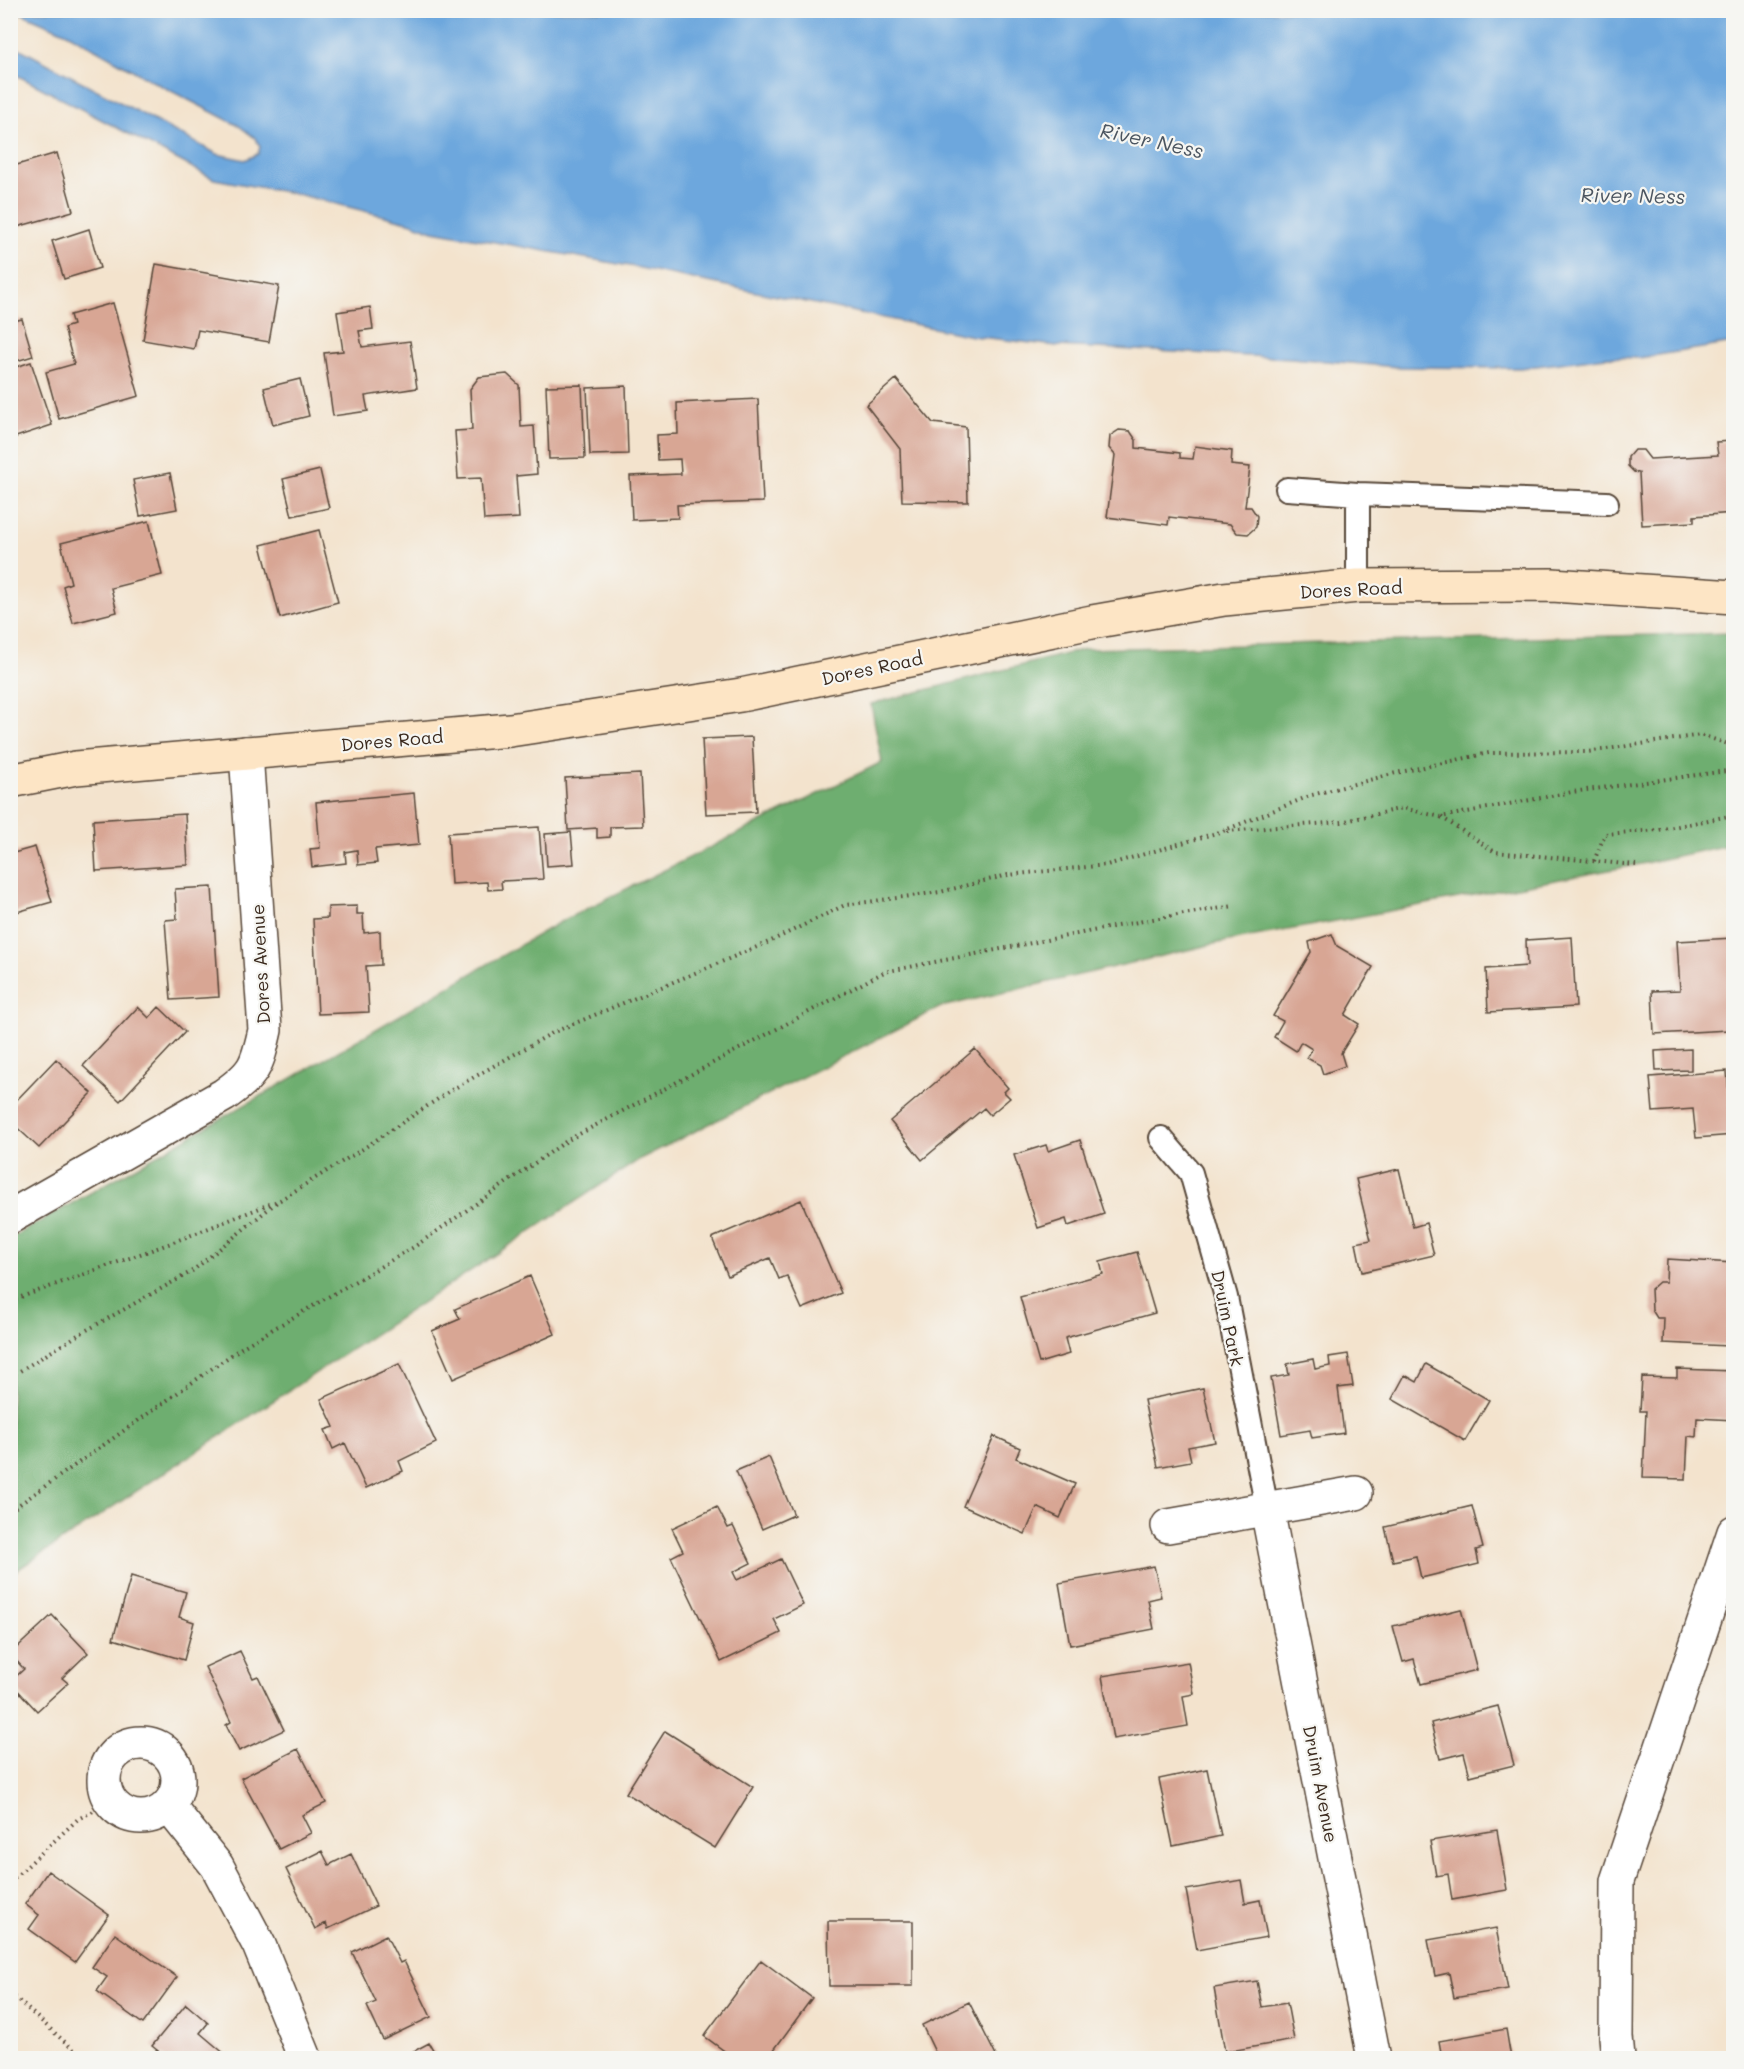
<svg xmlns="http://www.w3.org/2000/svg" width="1744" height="2069" font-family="Mali,sans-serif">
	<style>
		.forest { fill: #6eae70; stroke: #546c47; stroke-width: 1.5 }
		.water { fill: #6da7dd; stroke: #54687e; stroke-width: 1.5 }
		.building { fill: #d8a694 }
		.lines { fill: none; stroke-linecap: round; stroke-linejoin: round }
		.lane-casing { stroke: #574638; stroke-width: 26 }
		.street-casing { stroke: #574638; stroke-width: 36 }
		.secondary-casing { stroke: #574638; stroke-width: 36 }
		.path { stroke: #574638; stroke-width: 4; stroke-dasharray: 1.5 4.5; stroke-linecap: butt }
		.lane { stroke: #fff; stroke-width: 22 }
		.street { stroke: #fff; stroke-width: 33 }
		.secondary { stroke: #fde5c5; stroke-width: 33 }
		.labels { text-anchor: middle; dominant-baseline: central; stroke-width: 4.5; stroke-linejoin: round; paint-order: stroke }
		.street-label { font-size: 18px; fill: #3b2a1e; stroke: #f6f6f2 }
		.water-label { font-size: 20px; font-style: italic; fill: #4c5661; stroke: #f6f6f2 }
	</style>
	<rect width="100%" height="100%" fill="#f6f6f2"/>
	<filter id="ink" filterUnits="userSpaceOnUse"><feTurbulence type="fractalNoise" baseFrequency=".0167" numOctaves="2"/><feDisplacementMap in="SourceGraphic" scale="12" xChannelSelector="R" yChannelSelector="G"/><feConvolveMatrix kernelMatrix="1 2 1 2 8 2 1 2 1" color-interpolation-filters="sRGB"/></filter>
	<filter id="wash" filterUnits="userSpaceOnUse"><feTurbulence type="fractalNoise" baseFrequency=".008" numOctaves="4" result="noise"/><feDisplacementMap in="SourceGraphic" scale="24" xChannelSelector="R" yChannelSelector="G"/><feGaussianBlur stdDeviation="1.35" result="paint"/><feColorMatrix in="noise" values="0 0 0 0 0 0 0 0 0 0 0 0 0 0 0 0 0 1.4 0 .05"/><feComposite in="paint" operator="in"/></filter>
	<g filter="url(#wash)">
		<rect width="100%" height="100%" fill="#f3e3cd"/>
		<path class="forest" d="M1733,633V844L1636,865L1218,943L941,1007L640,1159L11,1574V1238L287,1081L560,922L882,762L871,704L1085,649Z"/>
		<path class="water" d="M16,11H1733V343L1639,358L1606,357L1521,368L1398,367L1291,358L1057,346L972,336L635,267L433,231L412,223L297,194L214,179L11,72V44L217,154L245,160L258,154L260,147L255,138L239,126L152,81L67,33Z"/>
		<g id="blocks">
			<path class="building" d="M57,153L73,211L10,229V167Z
				M89,229L100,268L64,279L52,241Z
				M156,264L279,286L269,342L198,330L194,349L143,340Z
				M113,303L139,396L59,419L46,372L74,364L64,328L73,325L70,315Z
				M370,307L373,329L359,331L362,347L410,341L417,388L365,396L368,411L333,416L324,353L343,351L337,312Z
				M22,319L33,356L10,363V322Z
				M31,362L52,425L10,439V369Z
				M507,374L519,385L521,427L534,426L537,474L516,476L519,518L484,520L481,478L458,479L455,431L472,430L470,389L479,377Z
				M300,379L309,416L273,425L264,388Z
				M896,379L933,423L966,427L968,502L902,501L900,449L866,405Z
				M582,385L585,458L549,459L546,386Z
				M626,386L628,454L590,455L587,388Z
				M758,399L763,502L677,505L678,518L632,520L630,476L681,474L680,459L658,460L657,435L678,434L677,403Z
				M1119,430L1130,431L1136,440V448L1180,453V458L1193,459L1195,446L1232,451L1231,465L1250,467L1245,507H1251L1257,516L1256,527L1248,534L1237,533L1230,524L1169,517L1168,525L1107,517L1115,455L1109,448L1110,436Z
				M1734,441V513L1694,516V522L1642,525L1639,473L1634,472L1628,466V457L1634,450H1643L1650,459L1718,455L1716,442Z
				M320,470L329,508L292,516L283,479Z
				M170,473L177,509L140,516L133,480Z
				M149,521L162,575L111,588L117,612L73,623L63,586L71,583L61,543Z
				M319,530L338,602L280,618L261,545Z
				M752,737L756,812L706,814L702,739Z
				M640,774L643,826L610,827V837L597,838V828L568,830L565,778Z
				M414,793L419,845L375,849L377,863L358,865L357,850L345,852L346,863L312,867L310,849L320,848L316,802Z
				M185,814L188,865L96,871L93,820Z
				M539,827L543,879L501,881L502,889L488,890L487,882L451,884L448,833Z
				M571,832L574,864L547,866L545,834Z
				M35,847L52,902L10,914V854Z
				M212,887L219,997L171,1000L165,920L177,919L175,889Z
				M357,906V914H363L364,933L380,931L381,965L366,966L369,1012L318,1014L313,919L328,918V907Z
				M1332,934L1337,946L1373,967L1345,1015L1359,1024L1341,1053L1345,1066L1323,1074L1320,1065L1307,1058L1312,1049L1301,1042L1296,1051L1274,1037L1283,1021L1273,1016L1311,952L1309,942Z
				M1572,937L1576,1007L1488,1012L1486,969L1527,966L1526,940Z
				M1734,938V1015H1729V1030L1654,1034L1652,991L1680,990L1677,941Z
				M138,1007L149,1018L159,1007L185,1032L120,1101L83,1066Z
				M975,1049L1008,1088L1004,1092L1010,1098L990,1115L984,1108L922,1160L890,1121Z
				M1691,1049V1070L1656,1071L1655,1051Z
				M56,1059L92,1093L39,1148L10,1121V1107Z
				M1727,1071L1729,1095H1734V1135L1696,1138L1693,1109L1653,1112L1650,1077Z
				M1080,1140L1104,1214L1068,1226L1066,1219L1038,1228L1014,1155L1046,1145L1048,1151Z
				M1399,1169L1413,1227L1426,1223L1434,1255L1362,1272L1356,1243L1371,1240L1356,1179Z
				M801,1200L841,1293L802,1309L787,1276L779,1279L770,1258L728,1276L712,1238Z
				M1137,1252L1155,1313L1065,1338L1069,1354L1039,1363L1020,1297L1103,1274L1100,1262Z
				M1667,1259L1734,1263V1303H1731L1729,1346L1663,1343L1664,1318H1657L1652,1310L1651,1289L1659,1282H1666Z
				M530,1276L555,1334L453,1379L432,1331L460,1319L455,1309Z
				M1348,1354L1353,1386L1338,1388L1344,1433L1312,1438L1310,1430L1281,1435L1271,1378L1289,1375L1287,1364L1313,1359L1315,1369L1330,1366L1329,1357Z
				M399,1364L436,1443L399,1461L403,1471L366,1488L345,1443L333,1449L325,1430L334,1427L321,1399Z
				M1426,1364L1489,1400L1465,1441L1392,1399L1405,1375L1417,1382Z
				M1677,1369L1734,1371V1420L1697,1418L1696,1437L1688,1436L1686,1479L1643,1478L1646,1411H1640L1642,1377L1677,1378Z
				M1203,1388L1215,1442L1188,1447L1191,1461L1158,1467L1144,1400Z
				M994,1436L1020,1448L1016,1458L1075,1484L1060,1518L1037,1507L1025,1534L963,1506Z
				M769,1457L794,1515L762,1529L736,1471Z
				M1472,1506L1483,1548L1476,1550L1479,1564L1421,1578L1416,1556L1393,1561L1385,1527Z
				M717,1507L728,1528L733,1526L751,1563L733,1572L737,1580L781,1559L803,1605L774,1619L781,1633L721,1662L671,1557L683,1551L672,1528Z
				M1154,1566L1161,1597L1148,1600L1154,1629L1070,1645L1059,1583Z
				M131,1576L186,1592L179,1617L194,1622L184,1660L113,1639Z
				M1461,1609L1477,1670L1421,1684L1414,1659L1403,1662L1393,1626Z
				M52,1615L88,1653L62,1678L68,1683L37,1711L10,1682L24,1669L10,1654Z
				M240,1651L253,1678L258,1676L284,1730L239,1751L226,1725L231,1722L205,1667Z
				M1188,1662L1194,1694L1183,1696L1188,1726L1113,1739L1102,1676Z
				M1498,1706L1514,1765L1470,1776L1464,1753L1440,1759L1431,1723Z
				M665,1731L753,1787L715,1848L626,1793Z
				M298,1749L326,1803L302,1815L311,1833L279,1849L241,1778Z
				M1207,1769L1221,1836L1173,1846L1159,1779Z
				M1497,1830L1507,1890L1452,1900L1448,1874L1436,1876L1430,1841Z
				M322,1851L329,1865L351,1854L376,1906L328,1929L326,1923L315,1929L286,1869Z
				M48,1871L109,1915L75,1962L29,1929L39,1915L25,1904Z
				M1241,1880L1245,1903L1260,1900L1267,1937L1197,1950L1186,1890Z
				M828,1921H913V1986H829Z
				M1496,1928L1508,1989L1454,1998L1449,1973L1435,1976L1428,1940Z
				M115,1934L177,1977L143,2024L97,1991L107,1977L92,1967Z
				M386,1935L400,1963L404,1961L431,2017L383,2040L367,2006L376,2002L352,1952Z
				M761,1960L812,1998L768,2058H734L704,2036Z
				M1257,1981L1262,2007L1287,2003L1294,2040L1225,2052L1214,1988Z
				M969,2002L997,2058H938L922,2025Z
				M186,2004L208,2023L200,2033L226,2055L223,2058H167L152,2046Z
				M1506,2029L1511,2058H1442L1439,2041Z
				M429,2043L438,2058H401Z"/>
		</g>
	</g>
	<g filter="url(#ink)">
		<use href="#blocks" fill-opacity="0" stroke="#574638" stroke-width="1.5"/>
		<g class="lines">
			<defs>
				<path id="lane" d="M1287,489L1358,494L1607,503
					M1358,494V586
					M1161,1138L1191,1173L1226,1297L1267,1509"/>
				<path id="street" d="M10,1217L224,1095C255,1073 257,1066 265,1030L246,753
					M1267,1509L1374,2058
					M1168,1526L1356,1493
					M104 1780a37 37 0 1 1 74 0a37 37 0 1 1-74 0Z
					M168,1805L217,1866L259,1945L305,2058
					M1618,2058L1616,2037L1617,1881L1734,1532"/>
				<path id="secondary" d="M10,781L76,768L510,730L741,695L1092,622L1224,599L1358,586L1552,585L1734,597"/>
			</defs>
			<use href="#lane" class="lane-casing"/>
			<use href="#street" class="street-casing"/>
			<use href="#secondary" class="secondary-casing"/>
			<path class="path" d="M1227,831L1341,822L1403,808L1441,817
				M1594,861L1605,834L1658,830L1734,815
				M1636,865L1495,852L1441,817L1572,792L1734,770
				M10,1301L171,1243L280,1200L361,1150L453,1089L554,1032L769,942L845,905L940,892L1008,875L1107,865L1223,831L1312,795L1396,773L1489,753L1587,752L1701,735L1734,746
				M10,1377L78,1335L191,1272L277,1202
				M10,1511L244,1346L414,1247L568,1140L884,972L1153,919L1234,906
				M10,1882L78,1819L111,1802
				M10,1993L83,2058"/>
			<use href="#lane" class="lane"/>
			<use href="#street" class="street"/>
			<use href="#secondary" class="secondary"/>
		</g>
	</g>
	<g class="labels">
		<g class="street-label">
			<text transform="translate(1351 589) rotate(-3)">Dores Road</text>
			<text transform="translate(872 668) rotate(-12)">Dores Road</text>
			<text transform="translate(392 740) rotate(-5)">Dores Road</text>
			<text transform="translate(260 964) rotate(-93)">Dores Avenue</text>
			<text transform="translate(1228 1318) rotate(78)">Druim Park</text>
			<text transform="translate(1321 1784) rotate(79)">Druim Avenue</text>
		</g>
		<g class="water-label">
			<text transform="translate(1152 140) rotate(12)">River Ness</text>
			<text transform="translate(1633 195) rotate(1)">River Ness</text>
		</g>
	</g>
	<rect width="1744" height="2069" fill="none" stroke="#f6f6f2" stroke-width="36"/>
</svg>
